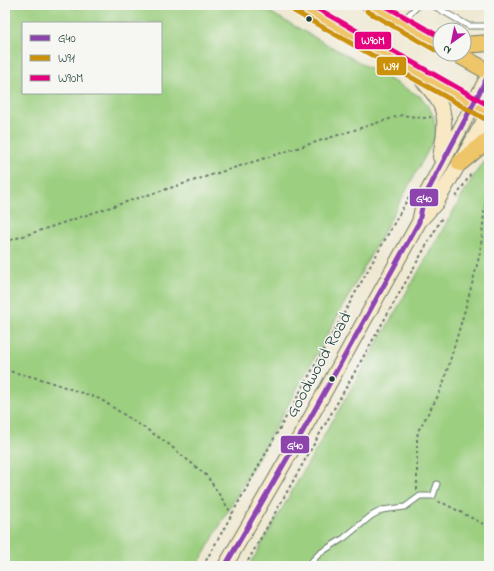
<svg xmlns="http://www.w3.org/2000/svg" width="494" height="571" font-family="'Indie Flower',sans-serif">
	<style>
		.park { fill: #9ccf80; stroke: #5e865a; fill-rule: evenodd }
		.lines { fill: none; stroke-linecap: round; stroke-linejoin: round }
		.service-casing { stroke: #68796b; stroke-width: 7 }
		.secondary-casing { stroke: #68796b; stroke-width: 16 }
		.trunk-casing { stroke: #68796b; stroke-width: 18 }
		.path { stroke: #68796b; stroke-width: 2; stroke-dasharray: 3 3; stroke-linecap: butt }
		.service { stroke: #fff; stroke-width: 5 }
		.secondary { stroke: #f8e8c3; stroke-width: 14 }
		.trunk { stroke: #eec569; stroke-width: 16 }
		.bus-1-casing { stroke: #f6f6f2; stroke-width: 8 }
		.bus-2-casing { stroke: #f6f6f2; stroke-width: 8 }
		.bus-3-casing { stroke: #f6f6f2; stroke-width: 8 }
		.bus-1 { stroke: #8e44ad; stroke-width: 5 }
		.bus-2 { stroke: #cc910a; stroke-width: 5 }
		.bus-3 { stroke: #e5007d; stroke-width: 5 }
		.bus-dot { fill: #1f3d34; stroke: #f6f6f2; stroke-width: 1.5 }
		.labels { text-anchor: middle; dominant-baseline: central; stroke-width: 3; stroke-linejoin: round; paint-order: stroke }
		.street-label { font-size: 17px; fill: #1f3d34; stroke: #f6f6f2 }
		.line-badge { stroke: #f6f6f2; stroke-width: 1.5 }
		.badge-label { font-size: 11px; text-anchor: middle; font-weight: bold; fill: #fff }
	</style>
	<rect width="100%" height="100%" fill="#f6f6f2"/>
	<filter id="ink" filterUnits="userSpaceOnUse"><feTurbulence type="fractalNoise" baseFrequency=".025" numOctaves="2"/><feDisplacementMap in="SourceGraphic" scale="8" xChannelSelector="R" yChannelSelector="G"/><feConvolveMatrix kernelMatrix="1 2 1 2 8 2 1 2 1" color-interpolation-filters="sRGB"/></filter>
	<filter id="wash" filterUnits="userSpaceOnUse"><feTurbulence type="fractalNoise" baseFrequency=".012" numOctaves="4" result="noise"/><feDisplacementMap in="SourceGraphic" scale="16" xChannelSelector="R" yChannelSelector="G"/><feGaussianBlur stdDeviation="0.9" result="paint"/><feColorMatrix in="noise" values="0 0 0 0 0 0 0 0 0 0 0 0 0 0 0 0 0 1.4 0 .05"/><feComposite in="paint" operator="in"/></filter>
	<g filter="url(#wash)">
		<rect width="100%" height="100%" fill="#efe8d1"/>
		<path class="park" d="M5,5H257L421,97C433,112 435,116 436,136L320,348L197,566H5ZM23,23H161V93H23Z
			M489,159V566H249L474,175L486,160Z"/>
	</g>
	<g filter="url(#ink)">
		<g class="lines">
			<defs>
				<path id="service" d="M432,5L469,26H487L489,23
					M403,20L419,5
					M307,566L320,553L344,538L371,516L382,510L405,507L420,496H433L437,484"/>
				<path id="secondary" d="M417,74C424,83 432,91 438,101C449,118 443,139 440,157
					M419,222L424,198L489,74
					M225,566L303,431L419,222L437,202L489,112"/>
				<path id="trunk" d="M297,5L489,113
					M370,5L440,45
					M464,45L489,43
					M457,54L489,72
					M460,163L483,144L489,142"/>
			</defs>
			<use href="#service" class="service-casing"/>
			<use href="#secondary" class="secondary-casing"/>
			<use href="#trunk" class="trunk-casing"/>
			<path class="path" d="M456,197L472,172
				M5,242L135,199L402,115L423,118L431,117
				M5,370L41,379L100,399L166,442L207,476L232,514
				M417,490V438L418,431L438,396L444,381C456,340 469,298 479,257C484,234 482,210 489,187
				M438,502L443,503L489,527
				M203,566L411,193
				M245,566L443,216"/>
			<use href="#service" class="service"/>
			<use href="#secondary" class="secondary"/>
			<use href="#trunk" class="trunk"/>
			<defs>
				<path id="bus-1" d="M225,566L303,431L419,222L424,198L489,74"/>
				<path id="bus-2" d="M294,11L485,119L489,120
					M367,11L437,51"/>
				<path id="bus-3" d="M311,5L488,105
					M384,5L440,37"/>
			</defs>
			<use href="#bus-1" class="bus-1-casing"/>
			<use href="#bus-2" class="bus-2-casing"/>
			<use href="#bus-3" class="bus-3-casing"/>
			<use href="#bus-1" class="bus-1"/>
			<use href="#bus-2" class="bus-2"/>
			<use href="#bus-3" class="bus-3"/>
		</g>
	</g>
	<g class="bus-dot">
		<circle cx="309" cy="19" r="3.5"/>
		<circle cx="332" cy="379" r="3.5"/>
	</g>
	<g class="labels">
		<g class="street-label">
			<text transform="translate(319 365) rotate(-61)">Goodwood Road</text>
		</g>
	</g>
	<g class="line-badge">
		<rect x="354" y="31" width="38" height="19" rx="4" fill="#e5007d"/>
		<rect x="376" y="56" width="31" height="20" rx="4" fill="#cc910a"/>
		<rect x="409" y="188" width="30" height="19" rx="4" fill="#8e44ad"/>
		<rect x="280" y="435" width="30" height="19" rx="4" fill="#8e44ad"/>
	</g>
	<g class="badge-label">
		<text x="373" y="44">W90M</text>
		<text x="391" y="70">W91</text>
		<text x="424" y="202">G40</text>
		<text x="295" y="449">G40</text>
	</g>
	<rect width="494" height="571" fill="none" stroke="#f6f6f2" stroke-width="20"/>
	<rect x="22" y="22" width="140" height="72" fill="#f6f6f2" stroke="#a0aca6"/>
	<rect x="30" y="35" width="20" height="6" fill="#8e44ad" stroke="#a0aca6"/>
	<text x="58" y="42" font-size="12" fill="#1f3d34">G40</text>
	<rect x="30" y="55" width="20" height="6" fill="#cc910a" stroke="#a0aca6"/>
	<text x="58" y="62" font-size="12" fill="#1f3d34">W91</text>
	<rect x="30" y="75" width="20" height="6" fill="#e5007d" stroke="#a0aca6"/>
	<text x="58" y="82" font-size="12" fill="#1f3d34">W90M</text>
	<g transform="translate(452 42) rotate(213)"><circle r="19" fill="#f6f6f2" stroke="#a0aca6"/>
	<path d="M0-3L7 15L0 10L-7 15Z" fill="#b5179e"/>
	<text y="-6" font-size="11" font-weight="bold" text-anchor="middle" fill="#1f3d34">N</text>
	</g>
</svg>
